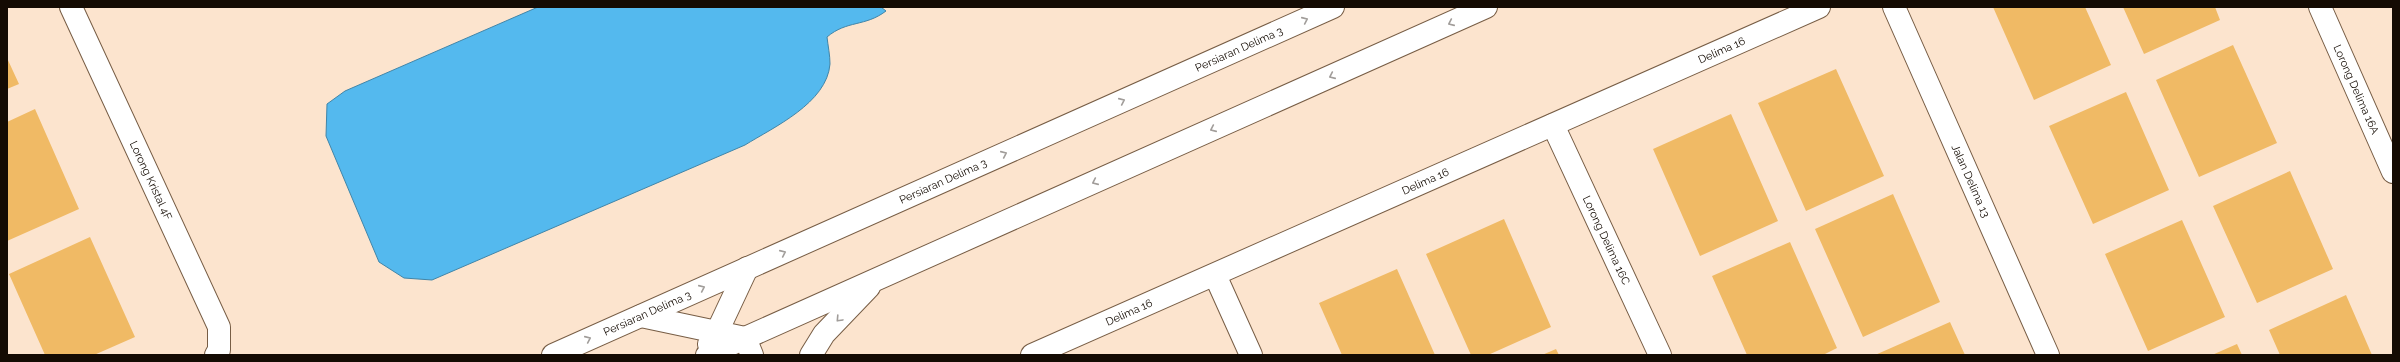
<svg xmlns="http://www.w3.org/2000/svg" width="2400" height="362" font-family="Raleway,sans-serif">
	<style>
		.water { fill: #54b9ee; stroke: #4185a8 }
		.building { fill: #f0ba65 }
		.lines { fill: none; stroke-linecap: round; stroke-linejoin: round }
		.minor-casing { stroke: #775d45; stroke-width: 24 }
		.minor { stroke: #fff; stroke-width: 22 }
		.oneway { stroke: #a19d9a }
		.labels { text-anchor: middle; dominant-baseline: central; stroke-width: 3.5; stroke-linejoin: round; paint-order: stroke }
		.street-label { font-size: 11px; fill: #140b03; stroke: #fce4ce }
	</style>
	<rect width="100%" height="100%" fill="#fce4ce"/>
	<path class="water" d="M538,7H881L886,11C865,27 847,20 827,37C828,46 830,55 830,64C827,103 774,127 745,145L432,280L404,278L379,262L326,136L327,104L345,91Z"/>
	<path class="building" d="M1993,7H2085L2111,65L2034,100Z
		M2123,7H2215L2220,20L2144,54Z
		M2233,45L2277,143L2199,177L2156,80Z
		M7,58L19,84L7,89Z
		M1836,69L1884,176L1806,211L1758,103Z
		M2126,92L2169,190L2093,224L2049,126Z
		M35,109L79,209L7,241V122Z
		M1731,114L1778,221L1700,256L1653,149Z
		M2290,171L2333,269L2257,303L2213,206Z
		M1893,194L1940,302L1863,337L1815,229Z
		M1504,219L1551,327L1488,355H1471L1426,254Z
		M2182,220L2225,317L2148,351L2105,254Z
		M90,237L135,337L94,355H45L9,274Z
		M1790,242L1837,348L1823,355H1747L1712,276Z
		M1397,269L1435,355H1342L1319,303Z
		M2346,295L2372,355H2280L2269,330Z
		M1950,322L1965,355H1875Z
		M2237,344L2242,355H2212Z
		M1556,349L1559,355H1542Z"/>
	<g class="lines">
		<defs>
			<g id="minor">
				<path id="s1" d="M71,7L219,327V350L216,355"/>
				<path id="s2" d="M1894,7L2048,355"/>
				<path id="s3" d="M2320,7L2393,172"/>
				<path id="s4" d="M1553,125L1660,355"/>
				<path d="M1215,275L1251,355"/>
				<path d="M641,316L745,338"/>
				<path d="M745,338L752,355"/>
				<path d="M709,344L717,332L747,268"/>
				<path id="s5" d="M553,355L1333,7"/>
				<path d="M707,355L1486,7"/>
				<path d="M811,355L824,334L869,287"/>
				<path id="s6" d="M1032,355L1819,7"/>
			</g>
		</defs>
		<use href="#minor" class="minor-casing"/>
		<use href="#minor" class="minor"/>
	</g>
	<defs><path id="oneway-chevron" d="M-2-3.5L2.5 0L-2 3.5" fill="none" stroke-width="1.6" stroke-linecap="round" stroke-linejoin="round"/></defs>
	<g class="oneway">
		<use href="#oneway-chevron" transform="translate(1305 20) rotate(-24)"/>
		<use href="#oneway-chevron" transform="translate(1451 23) rotate(156)"/>
		<use href="#oneway-chevron" transform="translate(1332 76) rotate(156)"/>
		<use href="#oneway-chevron" transform="translate(1122 101) rotate(-24)"/>
		<use href="#oneway-chevron" transform="translate(1213 129) rotate(156)"/>
		<use href="#oneway-chevron" transform="translate(1004 154) rotate(-24)"/>
		<use href="#oneway-chevron" transform="translate(1095 182) rotate(156)"/>
		<use href="#oneway-chevron" transform="translate(783 253) rotate(-24)"/>
		<use href="#oneway-chevron" transform="translate(702 288) rotate(-24)"/>
		<use href="#oneway-chevron" transform="translate(839 319) rotate(133)"/>
		<use href="#oneway-chevron" transform="translate(588 339) rotate(-24)"/>
	</g>
	<g class="labels">
		<g class="street-label">
			<text stroke="none"><textPath href="#s5" startOffset="751">Persiaran Delima 3</textPath></text>
			<text stroke="none"><textPath href="#s6" startOffset="754">Delima 16</textPath></text>
			<text stroke="none"><textPath href="#s3" startOffset="90">Lorong Delima 16A</textPath></text>
			<text stroke="none"><textPath href="#s1" startOffset="191">Lorong Kristal 4F</textPath></text>
			<text stroke="none"><textPath href="#s5" startOffset="427">Persiaran Delima 3</textPath></text>
			<text stroke="none"><textPath href="#s6" startOffset="430">Delima 16</textPath></text>
			<text stroke="none"><textPath href="#s2" startOffset="190">Jalan Delima 13</textPath></text>
			<text stroke="none"><textPath href="#s4" startOffset="127">Lorong Delima 16C</textPath></text>
			<text stroke="none"><textPath href="#s6" startOffset="106">Delima 16</textPath></text>
			<text stroke="none"><textPath href="#s5" startOffset="103">Persiaran Delima 3</textPath></text>
		</g>
	</g>
	<rect width="2400" height="362" fill="none" stroke="#140b03" stroke-width="16"/>
</svg>
